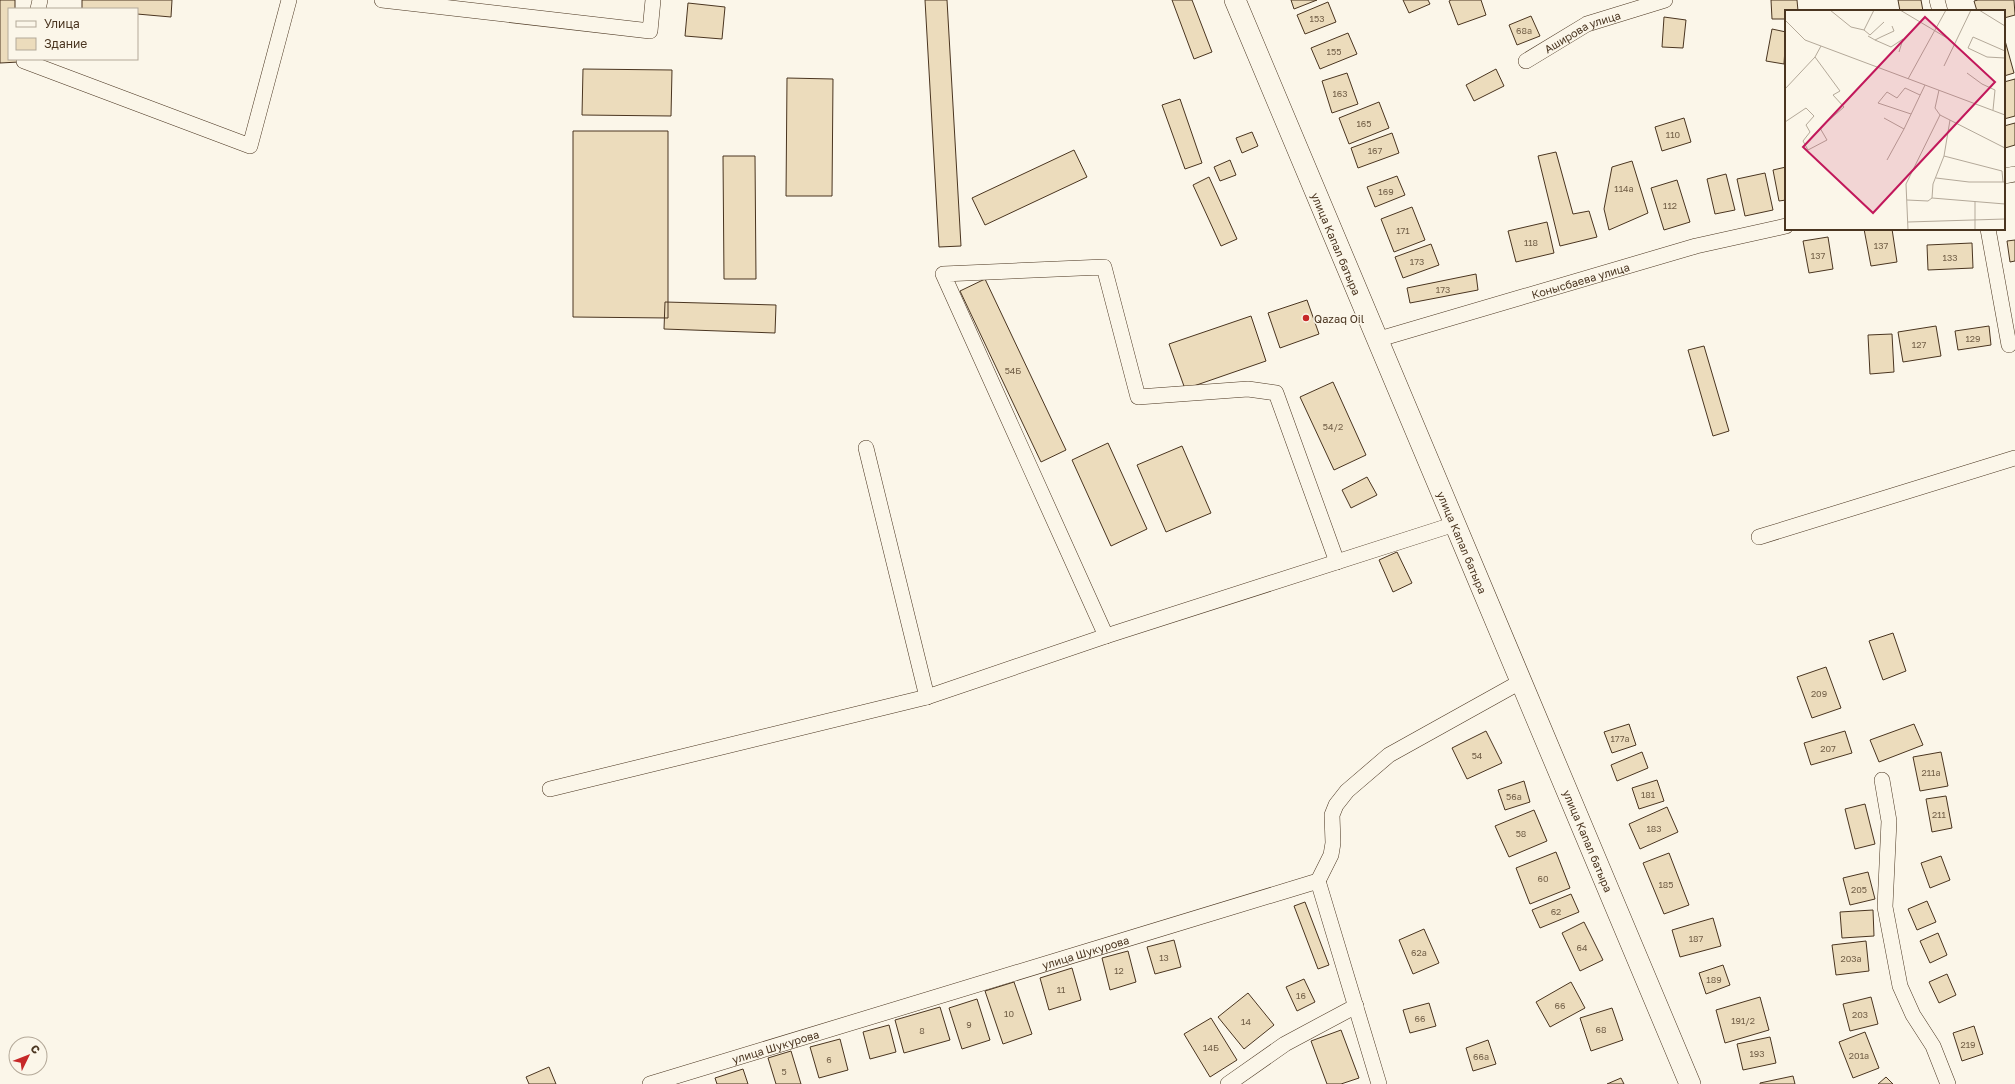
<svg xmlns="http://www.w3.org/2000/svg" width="2015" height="1084" font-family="'Golos Text',sans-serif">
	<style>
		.building { fill: #ecdcbc; stroke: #4a3520 }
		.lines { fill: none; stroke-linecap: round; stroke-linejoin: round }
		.minor-casing { stroke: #4a3520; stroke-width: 16 }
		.secondary-casing { stroke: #4a3520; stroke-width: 22 }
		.minor { stroke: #fbf6e9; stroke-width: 15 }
		.secondary { stroke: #fbf6e9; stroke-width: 21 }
		.poi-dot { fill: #c62828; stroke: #fbf6e9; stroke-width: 1.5 }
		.labels { text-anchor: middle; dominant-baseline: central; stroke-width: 3; stroke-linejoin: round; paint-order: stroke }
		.number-label { font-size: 9px; fill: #725f47 }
		.street-label { font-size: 11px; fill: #4a3520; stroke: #fbf6e9 }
		.poi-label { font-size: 11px; fill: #4a3520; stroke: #fbf6e9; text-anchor: start }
		.inset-road { fill: none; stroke: #b4a999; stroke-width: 1 }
		.view { fill: #c2185b; fill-opacity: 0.15; stroke: #c2185b; stroke-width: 2 }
		.inset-edge { fill: none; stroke: #4a3520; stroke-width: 2 }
	</style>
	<rect width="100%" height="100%" fill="#fbf6e9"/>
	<path class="building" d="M0,0H15V9H9V59H19V62L0,63Z
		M82,0H172L171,17L137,14V9H82Z
		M925,0H947L961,246L939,247Z
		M1172,0H1192L1212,52L1194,59Z
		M1291,0H1317L1294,9Z
		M1403,0H1428L1430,4L1409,13Z
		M1451,0H1481L1486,15L1458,25L1449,1Z
		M1771,0H1797L1798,11H1786V19H1772Z
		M1898,0H1921L1923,11H1900Z
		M1978,0H2014L2015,15L2004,18V11H1977L1974,1Z
		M1328,2L1336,22L1305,34L1297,15Z
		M688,3L725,7L722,39L685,36Z
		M1531,16L1540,36L1517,45L1509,25Z
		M1664,17L1686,20L1683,48L1662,47Z
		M1772,29L1786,32L1784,64L1766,61Z
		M1348,33L1357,54L1320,69L1311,48Z
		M2004,37L2014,73L2004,76Z
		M583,69L672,70L671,116L582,115Z
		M1496,69L1504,86L1474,101L1466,85Z
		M1347,73L1358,104L1332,113L1322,81Z
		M787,78L833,79L832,196H786Z
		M2015,79V116L2004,119V82Z
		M1180,99L1202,163L1185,169L1162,105Z
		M1379,102L1389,128L1349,144L1339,118Z
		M1684,118L1691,142L1662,151L1655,127Z
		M2015,123V145L2005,148L2004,126Z
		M573,131H668V318L573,317Z
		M1252,132L1258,146L1242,153L1236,138Z
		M1392,133L1399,153L1358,168L1351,148Z
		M1074,150L1087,177L985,225L972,198Z
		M1556,152L1573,214L1589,211L1597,237L1560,246L1538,156Z
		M723,156H755L756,279H724Z
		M1230,160L1236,175L1220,181L1214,167Z
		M1632,161L1648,213L1609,230L1604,209L1612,167Z
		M1786,167V200L1779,201L1773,170Z
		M1765,173L1773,210L1745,216L1737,179Z
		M1726,174L1735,210L1715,214L1707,179Z
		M1397,176L1405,195L1375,207L1367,187Z
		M1209,177L1237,239L1221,246L1193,185Z
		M1677,180L1690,222L1664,230L1651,188Z
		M1412,207L1425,240L1394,252L1381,219Z
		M1547,222L1554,253L1516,262L1508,231Z
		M1864,229H1892L1897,262L1871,266Z
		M1828,237L1833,269L1809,273L1803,241Z
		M2015,240V261L2010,262L2007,241Z
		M1972,243L1973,268L1928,270L1927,245Z
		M1431,244L1439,265L1403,278L1395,257Z
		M1476,274L1478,290L1410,303L1407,288Z
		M985,279L1066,450L1041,462L960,291Z
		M1307,300L1319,334L1280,348L1268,313Z
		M665,302L776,305L775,333L664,329Z
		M1251,316L1266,361L1185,389L1169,344Z
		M1936,326L1941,356L1903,362L1898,332Z
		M1989,326L1991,345L1958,350L1955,331Z
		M1892,334L1894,372L1870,374L1868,335Z
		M1704,346L1729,431L1713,436L1688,350Z
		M1333,382L1366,455L1334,470L1300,397Z
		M1108,443L1147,529L1111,546L1072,460Z
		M1182,446L1211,513L1166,532L1137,465Z
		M1367,477L1377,495L1351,508L1342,490Z
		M1397,552L1412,583L1393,592L1379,560Z
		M1893,633L1906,671L1883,680L1869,641Z
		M1826,667L1841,708L1812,718L1797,677Z
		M1629,724L1636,745L1612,753L1604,732Z
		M1914,724L1923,745L1879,762L1870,740Z
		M1486,731L1502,763L1467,779L1452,748Z
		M1845,731L1852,753L1811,765L1804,743Z
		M1642,752L1648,768L1617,781L1611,765Z
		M1941,752L1948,786L1920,791L1913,757Z
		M1657,780L1664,801L1639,809L1632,788Z
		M1524,781L1530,802L1505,810L1498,790Z
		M1946,796L1952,828L1932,832L1926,799Z
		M1865,804L1875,844L1855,849L1845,809Z
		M1667,807L1678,832L1640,849L1629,824Z
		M1534,810L1547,841L1509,857L1495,826Z
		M1556,852L1570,888L1530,904L1516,868Z
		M1669,853L1689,905L1664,914L1643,863Z
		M1941,856L1950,880L1930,888L1921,863Z
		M1868,872L1875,899L1850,905L1843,878Z
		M1571,894L1579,912L1540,928L1532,910Z
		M1927,901L1936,922L1917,930L1908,909Z
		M1305,902L1329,965L1318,969L1294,906Z
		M1873,910L1874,936L1842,938L1840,912Z
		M1713,918L1721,946L1680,957L1672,930Z
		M1584,922L1603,960L1580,971L1562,933Z
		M1424,929L1439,963L1413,974L1399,940Z
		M1938,933L1947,955L1930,963L1920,941Z
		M1174,940L1181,967L1155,974L1147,947Z
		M1866,941L1869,971L1836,975L1832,945Z
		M1128,951L1136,982L1110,990L1102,958Z
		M1723,965L1730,985L1706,994L1699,973Z
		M1072,968L1081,1000L1049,1010L1040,978Z
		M1947,974L1956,995L1939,1003L1929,982Z
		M1304,979L1315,1002L1297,1011L1286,987Z
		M1014,982L1032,1034L1003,1044L985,991Z
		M1571,982L1585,1008L1550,1027L1536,1002Z
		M1248,993L1274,1025L1244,1049L1218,1017Z
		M1760,997L1769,1030L1725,1043L1716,1010Z
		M1871,997L1878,1024L1850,1031L1843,1004Z
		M977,999L990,1040L962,1049L949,1008Z
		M1429,1003L1436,1026L1410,1033L1403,1010Z
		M940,1007L950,1040L904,1053L895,1020Z
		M1612,1008L1623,1040L1591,1051L1580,1018Z
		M1211,1018L1237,1060L1210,1077L1184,1034Z
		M889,1025L896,1052L870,1059L863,1032Z
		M1974,1026L1983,1054L1962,1061L1953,1033Z
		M1341,1030L1359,1078L1341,1084H1327L1311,1041Z
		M1865,1032L1879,1068L1853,1078L1839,1042Z
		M1770,1037L1776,1063L1743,1070L1737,1044Z
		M840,1039L848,1070L819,1078L810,1047Z
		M1488,1040L1496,1064L1473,1071L1466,1048Z
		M791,1051L801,1084H776L768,1058Z
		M549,1067L556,1084H529L526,1077Z
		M743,1069L748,1084H717L715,1078Z
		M1793,1076L1795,1084H1760V1083Z
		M1886,1077L1893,1084H1878Z
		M1621,1078L1624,1084H1607Z"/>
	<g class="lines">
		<defs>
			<g id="minor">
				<path d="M382,0L650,31L653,0"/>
				<path d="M1937,0L1940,11"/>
				<path d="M38,9L40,0"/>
				<path d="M24,59V61L250,146L289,0"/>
				<path id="s1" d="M1526,61L1587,24L1665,0"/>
				<path d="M2004,176L2015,174"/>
				<path d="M1988,229L2009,345"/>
				<path id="s2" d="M1376,340L1696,246L1786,226"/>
				<path d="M866,448L927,697L1106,636L1455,524"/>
				<path d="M1759,537L2015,458"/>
				<path d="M1106,636L943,274L1104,267L1138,397L1248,389L1276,393L1337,562"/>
				<path d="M1882,780L1889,821L1885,907L1900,986L1913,1015L1933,1046L1948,1084"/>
				<path d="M550,789L927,697"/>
				<path d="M1318,881L1331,855L1333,843L1332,815L1336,805L1347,791L1389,755L1522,681"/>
				<path d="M1318,881L1379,1084"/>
				<path id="s3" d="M650,1084L1318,881"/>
				<path d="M1228,1084L1285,1044L1356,1006"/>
			</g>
			<g id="secondary">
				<path id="s4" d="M1235,0C1385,362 1540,722 1690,1084"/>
			</g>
		</defs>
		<use href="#minor" class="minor-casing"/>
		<use href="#secondary" class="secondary-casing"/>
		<use href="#minor" class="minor"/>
		<use href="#secondary" class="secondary"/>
	</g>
	<circle class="poi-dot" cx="1306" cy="318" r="4"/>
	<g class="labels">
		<g class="number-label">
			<text x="1317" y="18">153</text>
			<text x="1524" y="30">68а</text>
			<text x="1334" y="51">155</text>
			<text x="1340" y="93">163</text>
			<text x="1364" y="123">165</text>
			<text x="1673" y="134">110</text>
			<text x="1375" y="150">167</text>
			<text x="1624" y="188">114а</text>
			<text x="1386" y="191">169</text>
			<text x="1670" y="205">112</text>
			<text x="1403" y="230">171</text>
			<text x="1531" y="242">118</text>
			<text x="1881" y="245">137</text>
			<text x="1818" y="255">137</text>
			<text x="1950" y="257">133</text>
			<text x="1417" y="261">173</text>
			<text x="1443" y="289">173</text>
			<text x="1973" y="338">129</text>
			<text x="1919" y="344">127</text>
			<text x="1013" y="370">54Б</text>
			<text x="1333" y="426">54/2</text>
			<text x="1819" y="693">209</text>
			<text x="1620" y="738">177а</text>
			<text x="1828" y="748">207</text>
			<text x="1477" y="755">54</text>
			<text x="1931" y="772">211а</text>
			<text x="1648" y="794">181</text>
			<text x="1514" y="796">56а</text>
			<text x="1939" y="814">211</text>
			<text x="1654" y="828">183</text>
			<text x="1521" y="833">58</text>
			<text x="1543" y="878">60</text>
			<text x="1666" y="884">185</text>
			<text x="1859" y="889">205</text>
			<text x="1556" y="911">62</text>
			<text x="1696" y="938">187</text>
			<text x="1582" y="947">64</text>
			<text x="1419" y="952">62а</text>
			<text x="1164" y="957">13</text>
			<text x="1851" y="958">203а</text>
			<text x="1119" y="970">12</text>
			<text x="1714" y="979">189</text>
			<text x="1061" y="989">11</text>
			<text x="1301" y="995">16</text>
			<text x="1560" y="1005">66</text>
			<text x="1009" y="1013">10</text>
			<text x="1860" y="1014">203</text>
			<text x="1420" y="1018">66</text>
			<text x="1743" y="1020">191/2</text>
			<text x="1246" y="1021">14</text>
			<text x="969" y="1024">9</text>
			<text x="1601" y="1029">68</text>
			<text x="922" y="1030">8</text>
			<text x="1968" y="1044">219</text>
			<text x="1211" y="1047">14Б</text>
			<text x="1757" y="1053">193</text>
			<text x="1859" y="1055">201а</text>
			<text x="1481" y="1056">66а</text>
			<text x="829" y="1059">6</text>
			<text x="784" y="1071">5</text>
		</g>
		<g class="street-label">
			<text stroke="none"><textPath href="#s1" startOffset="64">Аширова улица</textPath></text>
			<text stroke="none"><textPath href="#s4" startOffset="264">улица Капал батыра</textPath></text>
			<text stroke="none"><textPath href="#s2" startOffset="213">Конысбаева улица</textPath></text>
			<text stroke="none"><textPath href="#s4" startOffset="588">улица Капал батыра</textPath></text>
			<text stroke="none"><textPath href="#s4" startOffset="912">улица Капал батыра</textPath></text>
			<text stroke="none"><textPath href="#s3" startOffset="455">улица Шукурова</textPath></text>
			<text stroke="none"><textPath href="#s3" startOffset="131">улица Шукурова</textPath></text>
		</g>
		<g class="poi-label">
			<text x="1314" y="318">Qazaq Oil</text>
		</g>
	</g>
	<g transform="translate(1785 10)">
		<rect width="220" height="220" fill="#fbf6e9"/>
		<path class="inset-road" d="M45,0L66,17L79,20L89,0M115,0L162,28M194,0L220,16M0,10L20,30L220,105M79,20L85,25L99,12M83,26L90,30L96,27L109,21L107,16M90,30L106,37L118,29L114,42M220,41L188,27L183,38L202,47L220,48M159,56L186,0M182,63L197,74L210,80L208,100M123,69L161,0M0,79L30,47L36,36M154,80L150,98L155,105L220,138M126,104L93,93L102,82L112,88L120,78L135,85M99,108L119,119L140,75M0,112L21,98L29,106L21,115L25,122L18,131L23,140L42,130L35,118L59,97L48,85L55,81L30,47M159,146L217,161L218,172M102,150L119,119M151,168L184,172H220M147,188L148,174L159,146L165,110M122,190L143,191L147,188L220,194M190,191V220M123,212L220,209M123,220L121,174L155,105"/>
		<path class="view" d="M140,7L210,72L88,203L18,137Z"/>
		<rect width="220" height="220" class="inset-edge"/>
	</g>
	<rect x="8" y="8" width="130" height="52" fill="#fbf6e9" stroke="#b4a999"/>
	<rect x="16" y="21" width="20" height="6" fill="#fbf6e9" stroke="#b4a999"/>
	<text x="44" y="28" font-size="12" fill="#4a3520">Улица</text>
	<rect x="16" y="38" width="20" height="12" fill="#ecdcbc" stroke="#b4a999"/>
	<text x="44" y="48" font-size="12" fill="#4a3520">Здание</text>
	<g transform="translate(28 1056) rotate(47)"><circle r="19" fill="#fbf6e9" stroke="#b4a999"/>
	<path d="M0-3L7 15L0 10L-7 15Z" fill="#c62828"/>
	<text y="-6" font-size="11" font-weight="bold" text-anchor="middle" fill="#4a3520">С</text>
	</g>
</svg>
